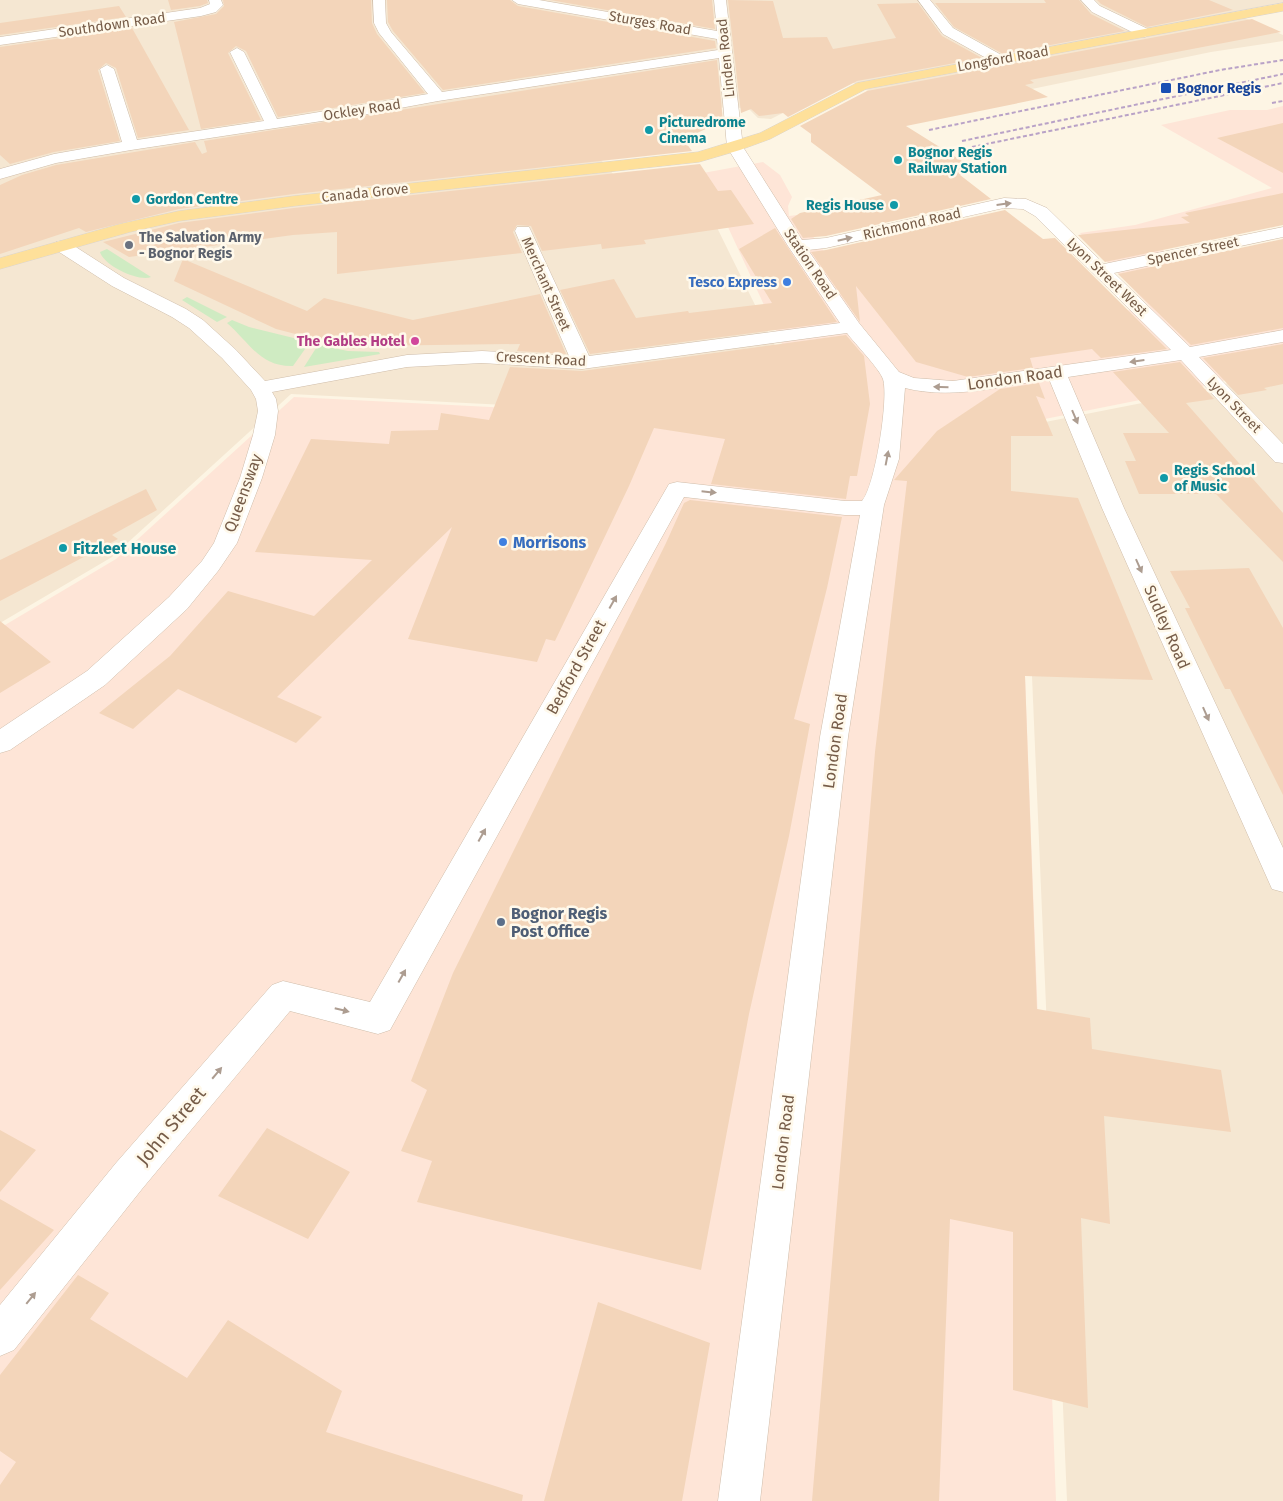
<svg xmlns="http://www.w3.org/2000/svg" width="1283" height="1501" font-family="'Fira Sans',sans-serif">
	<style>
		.residential { fill: #f5e7d2 }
		.commercial { fill: #fee5d7 }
		.green { fill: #cfebc2 }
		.building { fill: #f3d5ba }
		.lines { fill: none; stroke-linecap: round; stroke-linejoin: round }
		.minor-casing { stroke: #cfbdaa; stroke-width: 1 }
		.major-casing { stroke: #dbd5cf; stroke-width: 1 }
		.minor { fill: #fff; fill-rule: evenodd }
		.major { fill: #fee09a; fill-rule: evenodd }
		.rail { stroke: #b9a2c7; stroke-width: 2; stroke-dasharray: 4 2.5; stroke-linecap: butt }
		.oneway { fill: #ad9d91 }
		.transit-dot { fill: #1a4fb4; stroke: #fff9eb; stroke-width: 2 }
		.culture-dot { fill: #0f9aa8; stroke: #fff9eb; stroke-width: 2 }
		.worship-dot { fill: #6b7280; stroke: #fff9eb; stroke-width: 2 }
		.shop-dot { fill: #3f7fe0; stroke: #fff9eb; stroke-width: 2 }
		.hotel-dot { fill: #d1479c; stroke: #fff9eb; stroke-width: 2 }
		.service-dot { fill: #5c6f8a; stroke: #fff9eb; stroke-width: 2 }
		.labels { text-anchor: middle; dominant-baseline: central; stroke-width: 5; stroke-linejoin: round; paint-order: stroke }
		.far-street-label { font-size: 14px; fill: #765c48; stroke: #fff9eb }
		.far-transit-label { font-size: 14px; font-weight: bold; fill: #164399; stroke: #fff9eb; text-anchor: start }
		.far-culture-label { font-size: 14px; font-weight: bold; fill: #0d838f; stroke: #fff9eb; text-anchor: start }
		.far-worship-label { font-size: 14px; font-weight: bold; fill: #5b616d; stroke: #fff9eb; text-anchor: start }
		.far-shop-label { font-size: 14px; font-weight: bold; fill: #366cbe; stroke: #fff9eb; text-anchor: end }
		.far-hotel-label { font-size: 14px; font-weight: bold; fill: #b23c85; stroke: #fff9eb; text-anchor: end }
		.street-label { font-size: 16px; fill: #765c48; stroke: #fff9eb }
		.shop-label { font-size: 16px; font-weight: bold; fill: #366cbe; stroke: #fff9eb; text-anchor: start }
		.culture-label { font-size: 16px; font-weight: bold; fill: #0d838f; stroke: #fff9eb; text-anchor: start }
		.service-label { font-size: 16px; font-weight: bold; fill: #4e5e75; stroke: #fff9eb; text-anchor: start }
		.near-street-label { font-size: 19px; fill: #765c48; stroke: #fff9eb }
	</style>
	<rect width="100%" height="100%" fill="#fdf5e4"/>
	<path class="residential" d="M0,0H1283V2L1232,12L1283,35V41L1211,52L910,114L848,80L771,119L758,118L748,108L612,106L570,124L614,175L701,195L812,421L291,394L112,557L0,623Z
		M1283,367V1501H1067L1032,676L995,432L1193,393Z"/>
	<path class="commercial" d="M1283,106V221L1162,249L1221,301L1283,289V364L1190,390L990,430L1025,676L1056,1501H0V628L116,559L294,397L819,424L703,173L763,162L780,175L792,197L788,206L789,216L797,215L826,254L951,337L1150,307L1080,233L1135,225L1272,188L1161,125L1230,110H1267Z"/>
	<path class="green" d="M107,249L151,277C139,282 104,266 100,252Z
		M187,297L227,317L217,322L182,300Z
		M232,320L249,327L310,342L293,366C260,367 250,343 227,323Z
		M318,345L348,351L379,352L380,354L304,367Z"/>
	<path class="building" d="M168,0H207L208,3L200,6L171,10Z
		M223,0H371L372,23L377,34L425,93L278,117L246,51L236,46L228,53L261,120L201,129L174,22L216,14L224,6Z
		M387,0H510L518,6L715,41L716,48L443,90L393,31L388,22Z
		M550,0H712L715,29Z
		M728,0L773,1L783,38L827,37L833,49L896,38L877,4L918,3L942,36L982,58L857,81L788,117L783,113L759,116L751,109L741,113Z
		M1044,0H1079L1091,14L1125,31L1003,54L954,27L935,3H1046Z
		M1097,0H1209L1233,10L1147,27L1101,4Z
		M119,6L126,17L0,35V23Z
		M1252,19L1281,32L1030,80L1034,83L1025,85L1048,97L906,126L978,171L960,175L991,199L826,236L803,238L791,219L800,213L882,195L811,142V134L800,126L867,91Z
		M132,28L189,130L138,138L116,68L106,63L98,70L120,141L54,152L10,164L0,155V47Z
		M717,60L723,121L697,133L698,137L686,143L692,151L294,194L179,209L86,232L79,228L0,254V185L22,175L56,165L195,142L202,154L207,152L204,141Z
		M1283,123V173L1217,138Z
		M700,164L718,191L731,190L754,224L644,240L646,244L602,249L601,244L542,251L531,226L517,225L513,232L522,253L337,274V232L293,235L129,257L103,242L179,223L294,208Z
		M1283,193V225L1105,262L1078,235L1190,223L1181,217L1189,216L1185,213Z
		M1005,210L1043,239L1055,238L1167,349L1101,358L1092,349L1030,358L1033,368L968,377L916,362L856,286L860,322L811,252L826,250Z
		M775,228L837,322L590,354L560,290L614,279L636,318L688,311L689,313L772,303L739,249Z
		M1283,239V328L1191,345L1118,274Z
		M183,259L307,311L324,298L413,320L540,294L566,354L517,351L520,344L359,346V344H355L354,349L276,329L174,281Z
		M846,335L864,356L870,404L857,476H850L846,499L711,484L725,439L654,428L629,486L555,641L546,639L537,662L408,639L452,527L277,697L322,717L296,743L178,689L133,729L99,713L170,656L228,591L314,616L372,560L255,552L311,439L389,444L391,431L438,430L441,413L489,420L510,367L582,371Z
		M1283,344V384L1264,388L1267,390L1238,395L1203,358Z
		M1180,362L1214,399L1186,403L1283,513V562L1216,494H1139L1125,461H1136L1123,433H1169L1113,372Z
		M1039,383L1045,399L1036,396L1053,436H1011V491L1078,498L1153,680L1025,676L1037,1009L1090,1018L1092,1049L1221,1070L1231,1132L1104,1116L1110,1224L1081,1218L1088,1408L1013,1390V1232L950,1219L939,1501H812L875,752L907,481L894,480L937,431L1000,389Z
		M146,489L157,510L112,535L118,539L0,601V560Z
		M690,500L842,517L827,588L794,719L810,724L789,836L749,1014L701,1270L417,1202L432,1161L401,1151L427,1090L411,1081L453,973L666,543L684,503Z
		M1249,568L1283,628V795L1230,689H1225L1185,608H1190L1170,571Z
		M0,621L51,662L0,693Z
		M267,1128L350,1172L308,1239L218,1196Z
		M0,1130L36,1150L0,1192Z
		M0,1199L54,1230L0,1290Z
		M78,1275L109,1293L90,1319L187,1378L228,1320L342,1391L326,1432L523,1495L522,1501H0V1485L16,1462L0,1451V1375Z
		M598,1302L710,1343L682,1501H544Z"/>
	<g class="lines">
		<defs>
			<path id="minor" d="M209,0H221L223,5L216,12L201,16L0,45V37L200,8L210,4Z
				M373,0H385L386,23L391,32L442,92L718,50L717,39L518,4L512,0H539L717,31L714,0H726L743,147L802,240L826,238L1004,198L1026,199L1047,208L1104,264L1283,227V237L1114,273L1190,347L1283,330V342L1199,357L1283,444V463L1275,462L1181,360L1068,377L1124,508L1283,848V892L1272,889L1268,880L1102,508L1049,379C1002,386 952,400 905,388L899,459L884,505L848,737L760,1501H718L820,737L860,515H845L684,497L390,1030L378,1034L290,1011L142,1189L14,1350L0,1356V1305L116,1163L272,985L283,981L370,1002L669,484L677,482L845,501H862C875,487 889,398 883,379C879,368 855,344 847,333L582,369L482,363L407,367L272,392L276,399L278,411L275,435L262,478L237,543L218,571L187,609L105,685L10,750L0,753V729L87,671L169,597L202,561L214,543L240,478L253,435L258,411L256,399L251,390L222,358L189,328L172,317L112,286L56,250L53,246L56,242L62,241L68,242L124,278L186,309L203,320L236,350L265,381L407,355L482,351L569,356L515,231L517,227H529L531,231L589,356L840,323L788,246L727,147L719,58L438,101L368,114L131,150L56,163L0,179V169L54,154L122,142L100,69L107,65L114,69L137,140L264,121L230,52L237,48L244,52L277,119L428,94L379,33L374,23ZM1004,208L1023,209L1035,216L1171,350L953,381L914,378L899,372L859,323L808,250L826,248Z
				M918,0H930L953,28L1005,57L1007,60L1005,63H995L943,34Z
				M1081,0H1094L1100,6L1150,30L1151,33L1145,37L1140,36L1092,12Z"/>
			<path id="major" d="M1283,3V11L866,89L770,139L740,150L699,162L294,206L179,221L130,232L0,269V258L120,224L179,211L294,196L698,152L760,133L857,83Z"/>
		</defs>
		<use href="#minor" class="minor-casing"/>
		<use href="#major" class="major-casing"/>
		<use href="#minor" class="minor"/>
		<use href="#major" class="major"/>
		<path class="rail" d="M1272,103L1283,101
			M929,130L1220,70L1283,60
			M962,141L1283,74
			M972,147L1283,83"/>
	</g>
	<defs><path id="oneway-solid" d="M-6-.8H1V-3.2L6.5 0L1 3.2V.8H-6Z" transform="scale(1.25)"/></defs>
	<g class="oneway">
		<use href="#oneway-solid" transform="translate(1004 204) rotate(-7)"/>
		<use href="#oneway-solid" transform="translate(845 239) rotate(-13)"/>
		<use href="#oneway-solid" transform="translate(1137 361) rotate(172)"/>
		<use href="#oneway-solid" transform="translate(941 387) rotate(-178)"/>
		<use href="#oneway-solid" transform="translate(1075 417) rotate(67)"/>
		<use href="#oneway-solid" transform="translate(887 458) rotate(-79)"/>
		<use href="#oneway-solid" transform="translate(709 492) rotate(6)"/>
		<use href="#oneway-solid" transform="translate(1139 566) rotate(66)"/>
		<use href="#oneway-solid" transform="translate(613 602) rotate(-61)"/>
		<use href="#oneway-solid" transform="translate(1206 714) rotate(66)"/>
		<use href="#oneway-solid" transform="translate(482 835) rotate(-61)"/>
		<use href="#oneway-solid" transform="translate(402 976) rotate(-61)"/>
		<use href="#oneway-solid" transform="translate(342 1010) rotate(14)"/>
		<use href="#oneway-solid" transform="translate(217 1073) rotate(-50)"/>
		<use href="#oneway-solid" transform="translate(31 1298) rotate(-51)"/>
	</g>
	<rect class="transit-dot" x="1160" y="82" width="12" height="12" rx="2.5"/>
	<g class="culture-dot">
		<circle cx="649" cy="130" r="5"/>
		<circle cx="898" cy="160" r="5"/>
		<circle cx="136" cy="199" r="5"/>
		<circle cx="894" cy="205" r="5"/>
		<circle cx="1164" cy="478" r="5"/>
		<circle cx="63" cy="548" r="5"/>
	</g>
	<circle class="worship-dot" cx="129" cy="245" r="5"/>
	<g class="shop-dot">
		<circle cx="787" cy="282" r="5"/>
		<circle cx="503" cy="542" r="5"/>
	</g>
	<circle class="hotel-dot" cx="415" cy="341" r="5"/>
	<circle class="service-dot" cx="501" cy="922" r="5"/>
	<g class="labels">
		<g class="far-street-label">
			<text transform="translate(650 23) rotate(10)">Sturges Road</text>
			<text transform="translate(112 25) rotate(-8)">Southdown Road</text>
			<text transform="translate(726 58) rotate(-96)">Linden Road</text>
			<text transform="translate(1003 59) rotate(-10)">Longford Road</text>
			<text transform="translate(362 110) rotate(-9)">Ockley Road</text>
			<text transform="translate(365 193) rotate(-6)">Canada Grove</text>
			<text transform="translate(912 224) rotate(-13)">Richmond Road</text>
			<text transform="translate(1193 251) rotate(-12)">Spencer Street</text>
			<text transform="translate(810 264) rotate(56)">Station Road</text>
			<text transform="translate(1107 277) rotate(44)">Lyon Street West</text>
			<text transform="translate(546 284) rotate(66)">Merchant Street</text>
			<text transform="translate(541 359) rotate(3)">Crescent Road</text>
			<text transform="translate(1234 405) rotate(46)">Lyon Street</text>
		</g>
		<g class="far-transit-label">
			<text x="1177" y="88">Bognor Regis</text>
		</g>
		<g class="far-culture-label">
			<text x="659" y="122">Picturedrome<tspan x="659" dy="16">Cinema</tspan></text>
			<text x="908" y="152">Bognor Regis<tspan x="908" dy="16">Railway Station</tspan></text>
			<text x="146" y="199">Gordon Centre</text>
			<text x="884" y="205" text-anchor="end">Regis House</text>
			<text x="1174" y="470">Regis School<tspan x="1174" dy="16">of Music</tspan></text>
		</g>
		<g class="far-worship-label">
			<text x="139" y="237">The Salvation Army<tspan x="139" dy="16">- Bognor Regis</tspan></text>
		</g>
		<g class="far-shop-label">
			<text x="777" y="282">Tesco Express</text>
		</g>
		<g class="far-hotel-label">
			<text x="405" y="341">The Gables Hotel</text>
		</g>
		<g class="street-label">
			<text transform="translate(1015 378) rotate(-8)">London Road</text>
			<text transform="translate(243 493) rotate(-70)">Queensway</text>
			<text transform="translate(1167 627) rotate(66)">Sudley Road</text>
			<text transform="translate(576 667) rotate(-61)">Bedford Street</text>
			<text transform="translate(835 741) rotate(-82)">London Road</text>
			<text transform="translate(783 1142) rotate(-83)">London Road</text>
		</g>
		<g class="shop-label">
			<text x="513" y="542">Morrisons</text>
		</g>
		<g class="culture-label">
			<text x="73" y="548">Fitzleet House</text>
		</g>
		<g class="service-label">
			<text x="511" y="913">Bognor Regis<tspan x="511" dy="18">Post Office</tspan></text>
		</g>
		<g class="near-street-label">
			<text transform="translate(171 1126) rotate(-50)">John Street</text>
		</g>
	</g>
</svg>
